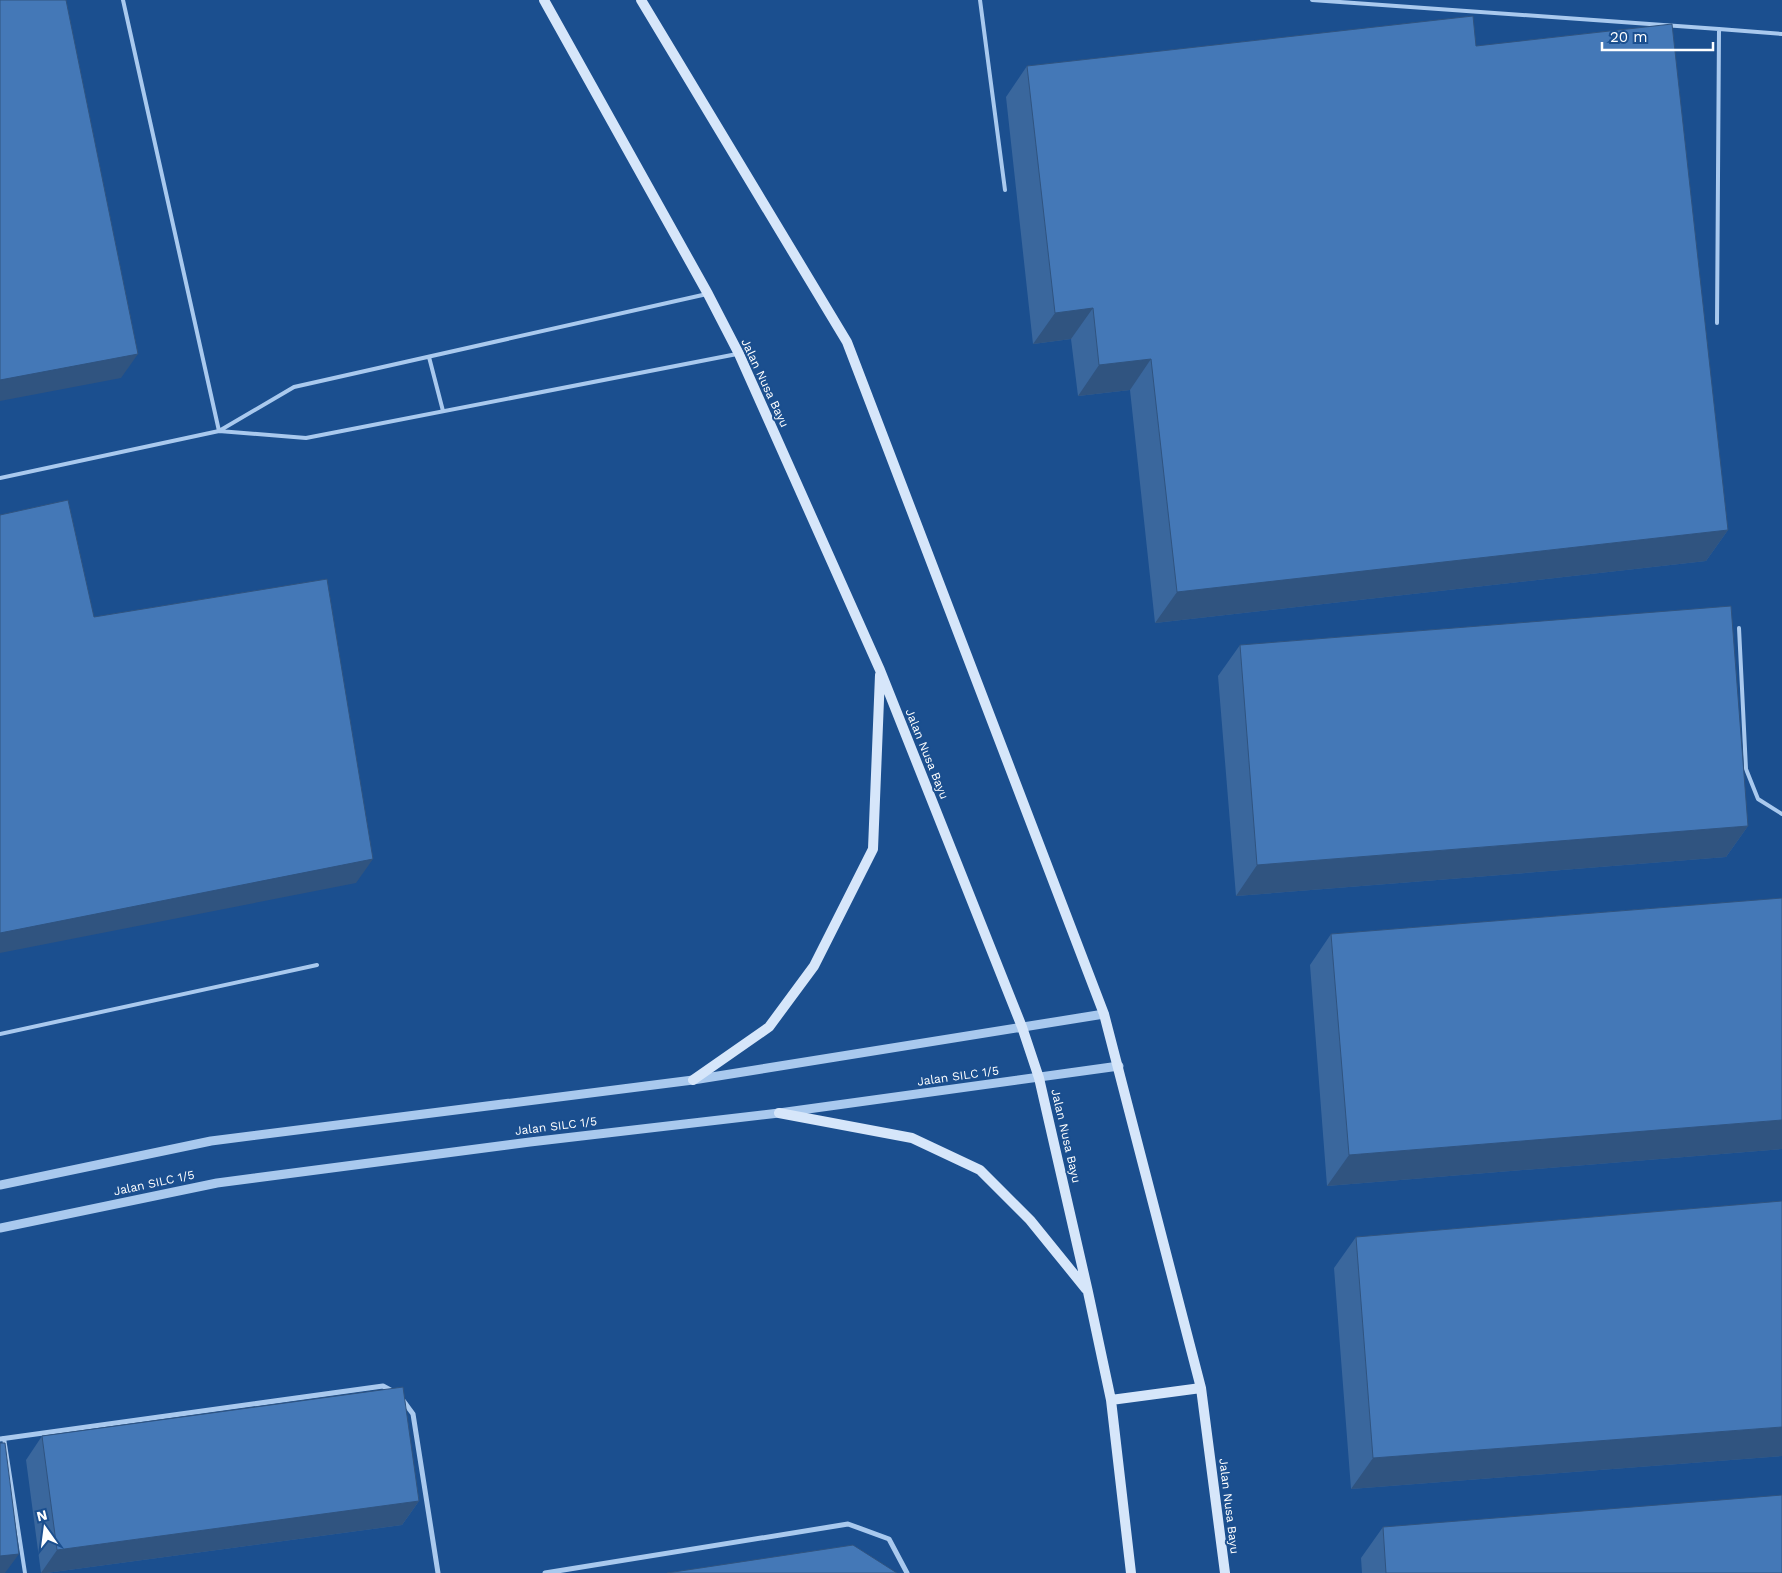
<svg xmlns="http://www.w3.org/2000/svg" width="1782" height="1573" font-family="'Work Sans',sans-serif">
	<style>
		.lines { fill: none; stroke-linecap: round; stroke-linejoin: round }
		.service { stroke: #a9c9ee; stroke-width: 4 }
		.minor { stroke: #a9c9ee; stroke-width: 5 }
		.tertiary { stroke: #a9c9ee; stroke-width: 9 }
		.secondary { stroke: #d6e6fa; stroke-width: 10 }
		.wall { fill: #3a679d }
		.shaded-wall { fill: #305480 }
		.building { fill: #4478b7; stroke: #305480 }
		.labels { text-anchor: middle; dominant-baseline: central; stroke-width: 4; stroke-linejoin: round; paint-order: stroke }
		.street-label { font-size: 12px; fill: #fff; stroke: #1b4f8f }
	</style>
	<rect width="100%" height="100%" fill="#1b4f8f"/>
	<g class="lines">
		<path class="service" d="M123,0L219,431
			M980,0L1005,190
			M1312,0L1719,29
			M1717,323L1719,29L1782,34
			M429,357L443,411
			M219,431L294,387L707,294
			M0,478L219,431L306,438L737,354
			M1739,628L1746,769L1758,799L1782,814
			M0,1034L317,965
			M4,1438L25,1573"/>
		<path class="minor" d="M402,1399L413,1414L438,1573
			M0,1439L383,1386L394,1392
			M545,1573L848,1524L889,1539L907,1573"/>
		<path class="tertiary" d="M0,1185L211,1141L693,1080L1104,1014
			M0,1228L217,1183L530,1142L779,1113L1119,1066"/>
		<path class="secondary" d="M544,0L708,294L739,354L880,670L1022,1027L1039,1078L1088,1292L1111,1400L1131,1573
			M641,0L847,342L1104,1014L1201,1388L1225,1573
			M693,1080L769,1027L814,966L873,849L880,675
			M779,1113L912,1138L980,1170L1030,1220L1086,1289
			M1111,1400L1201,1388"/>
	</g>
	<path class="wall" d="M1476,46L1728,530L1706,561L1155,623L1130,390L1078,396L1071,339L1033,344L1006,97L1027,66Z
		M1240,645L1748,826L1726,857L1236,896L1218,676Z
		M1782,898V1149L1327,1186L1310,965L1331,934Z
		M1782,1201V1456L1351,1489L1334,1268L1356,1237Z
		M42,1436L419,1501L402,1525L46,1573H41L26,1460Z
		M1383,1527L1782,1573H1362L1361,1558Z"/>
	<path class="shaded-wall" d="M1093,308L1071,339L1033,344L1055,313Z
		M138,354L121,378L0,401V380Z
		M1151,359L1130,390L1078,396L1099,365Z
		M1728,530L1706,561L1155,623L1177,592Z
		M1748,826L1726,857L1236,896L1257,865Z
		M373,859L356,883L0,953V933Z
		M1782,1120V1149L1327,1186L1349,1155Z
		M1782,1427V1456L1351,1489L1373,1458Z
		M419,1501L402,1525L46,1573H41L57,1550Z
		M19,1554L5,1573H0V1556Z"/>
	<path class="building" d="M0,0H66L138,354L0,380Z
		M1473,16L1476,46L1672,24L1728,530L1177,592L1151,359L1099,365L1093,308L1055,313L1027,66Z
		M68,500L94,617L327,579L373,859L0,933V515Z
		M1731,606L1748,826L1257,865L1240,645Z
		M1782,898V1120L1349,1155L1331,934Z
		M1782,1201V1427L1373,1458L1356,1237Z
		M403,1387L419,1501L57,1550L42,1436Z
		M0,1443H5L19,1554L0,1556Z
		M1782,1495V1573H1386L1383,1527Z
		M853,1545L897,1573H667Z"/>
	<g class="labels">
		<g class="street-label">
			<text transform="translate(765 383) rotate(65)">Jalan Nusa Bayu</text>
			<text transform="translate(927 754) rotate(68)">Jalan Nusa Bayu</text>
			<text transform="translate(958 1076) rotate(-8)">Jalan SILC 1/5</text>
			<text transform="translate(556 1126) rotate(-7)">Jalan SILC 1/5</text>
			<text transform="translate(1066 1136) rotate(77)">Jalan Nusa Bayu</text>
			<text transform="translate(154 1183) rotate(-12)">Jalan SILC 1/5</text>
			<text transform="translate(1229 1506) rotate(83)">Jalan Nusa Bayu</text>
		</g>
	</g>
	<g transform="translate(45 1528) rotate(346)" stroke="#1b4f8f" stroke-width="4" paint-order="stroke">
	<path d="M0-4L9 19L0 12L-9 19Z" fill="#ffffff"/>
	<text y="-8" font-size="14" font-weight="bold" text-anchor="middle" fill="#ffffff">N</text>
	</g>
	<path d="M1602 42v8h111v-8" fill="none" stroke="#ffffff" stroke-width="2.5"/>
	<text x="1610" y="42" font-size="15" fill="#ffffff" stroke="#1b4f8f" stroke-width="4" paint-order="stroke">20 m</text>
</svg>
